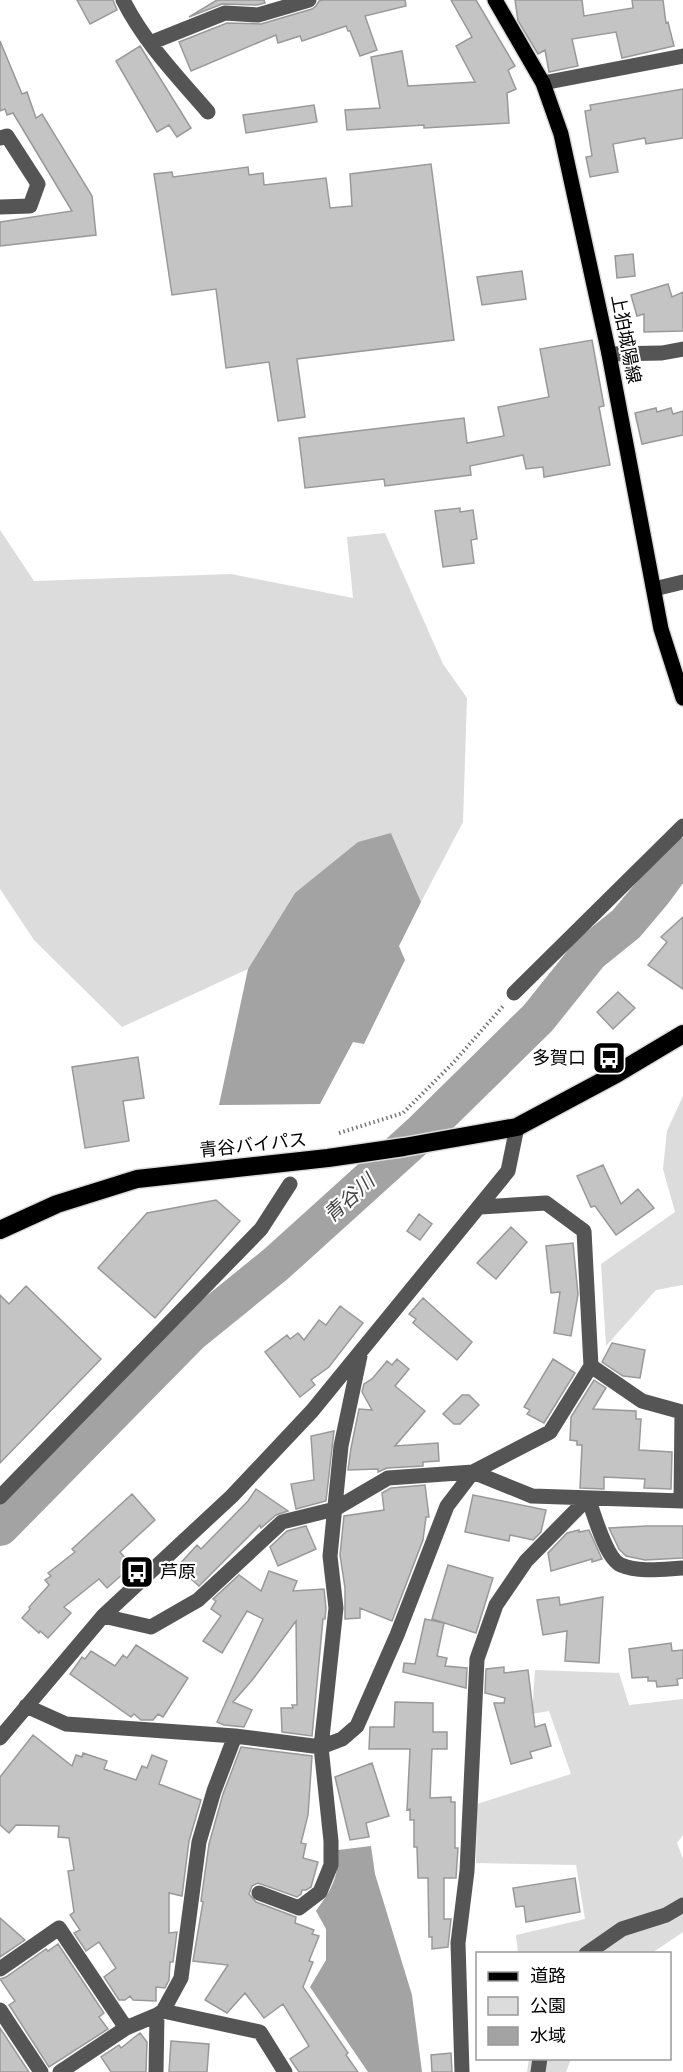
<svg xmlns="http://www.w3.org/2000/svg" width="683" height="2072" font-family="Arial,'Noto Sans JP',sans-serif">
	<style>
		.green { fill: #dcdcdc }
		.water { fill: #a3a3a3 }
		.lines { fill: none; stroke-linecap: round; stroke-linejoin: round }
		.river { stroke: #a3a3a3; stroke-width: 38 }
		.building { fill: #c4c4c4; stroke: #999; stroke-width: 1.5 }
		.major-casing { stroke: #dbdbdb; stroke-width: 18 }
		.highway-casing { stroke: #dbdbdb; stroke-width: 21 }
		.path { stroke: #777; stroke-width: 4; stroke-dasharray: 1.5 3; stroke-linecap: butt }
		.minor { stroke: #555; stroke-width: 15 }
		.major { stroke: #000; stroke-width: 15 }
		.highway { stroke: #000; stroke-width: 18 }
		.labels { text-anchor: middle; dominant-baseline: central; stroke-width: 4.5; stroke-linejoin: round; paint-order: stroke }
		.street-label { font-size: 18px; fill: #000; stroke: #fff }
		.poi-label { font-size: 18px; fill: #000; stroke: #fff; text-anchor: end }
		.water-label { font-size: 20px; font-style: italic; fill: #444; stroke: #fff }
	</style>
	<rect width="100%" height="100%" fill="#fff"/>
	<path class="green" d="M0,530L34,581L231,574L353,598L347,537L385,533L443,664L467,698L463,822L421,902L391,833L295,893L248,969L122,1027L34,940L0,889Z
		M683,1096V1285L656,1290L606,1346L601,1264L675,1212L663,1169L667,1131Z
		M535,1670L619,1673L629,1705L683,1699V1835L677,1843L683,1859V1932L652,1953H518L516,1935L585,1919L576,1865L476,1863L477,1804L571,1774L549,1711L532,1714Z
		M529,2059H571L566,2072H527Z"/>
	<path class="water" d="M391,833L421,902L399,946L405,960L364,1044L353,1042L320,1104L219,1105L248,969L295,893L358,842Z
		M371,1846L375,1874L412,1995L422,2072H368L310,1987L326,1960V1929L316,1911C331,1890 339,1878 338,1850Z"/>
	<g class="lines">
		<path class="river" d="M0,1527L191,1333L276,1264L422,1132L538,1018L590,953L626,924L653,892L672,866L683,857"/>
	</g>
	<path class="building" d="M77,0H113L117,10L90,24Z
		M217,0H264L265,3L257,5L222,4L189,17Z
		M324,0H405L406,6L365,16L377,50L360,56L350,31H348L346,26L302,41L300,36L278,43L276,35L191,71L179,42L227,23L261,24L312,9L316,6L319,1Z
		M451,0H476L515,66L508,70L516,89L507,93L509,123L424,128V125L347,130L345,110L380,108L371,57L402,51L408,86L475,82L456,46L472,37Z
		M515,0H582L584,16L633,8L632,0H663L666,23L668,22L674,46L622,58L616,32L572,39L578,66L549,72L545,50L538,54L518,21Z
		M0,41L22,94L27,92L36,118L42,114L92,196L96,235L0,246V222L72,211L13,113L7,115L5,109L0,111Z
		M140,46L191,128L177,137L169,125L157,132L116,61Z
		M683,89V138L646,144L645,138L613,144L618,172L590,177L586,157L592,156L585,111L591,110L590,105Z
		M314,105L317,122L246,133L243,115Z
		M431,164L454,340L297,359L305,417L278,421L269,362L226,368L216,289L172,295L154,174L172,172L173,177L248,167L249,175L263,173L264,185L326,178L330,208L352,206L350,174Z
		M633,254L635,276L617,278L615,256Z
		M522,271L526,299L482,305L477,277Z
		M668,284L672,297L683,292V331L644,332V314L637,316L631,295Z
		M592,340L604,406L599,407L610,465L544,477L543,467L526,469L523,455L470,466L471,475L385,486L384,479L305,488L299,438L464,418L467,443L504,436L498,407L549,397L540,349Z
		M656,408L657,412L671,408L673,414L683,411V435L642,444L635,413Z
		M460,508V512L473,510L477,539L471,540L474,563L443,567L435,511Z
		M683,917V989L648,965L667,942L661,937Z
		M618,992L635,1008L613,1029L597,1012Z
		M138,1057L144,1098L123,1101L129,1141L85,1148L72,1067Z
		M603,1165L621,1204L638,1189L654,1208L616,1235L595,1206L591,1207L577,1176Z
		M216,1200L240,1221L155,1318L98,1268L147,1213Z
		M419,1214L432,1224L420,1240L407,1231Z
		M511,1227L527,1242L496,1279L477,1263Z
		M573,1243L578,1294L571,1336L554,1333L560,1292L551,1293L546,1246Z
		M26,1286L101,1359L0,1463V1295L9,1304Z
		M423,1298L472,1342L457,1360L413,1323L416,1319L409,1314Z
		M340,1306L363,1323L329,1367L311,1380L315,1385L300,1397L265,1352L287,1335L290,1339L298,1333L304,1340L319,1320L326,1325Z
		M612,1343L645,1350L640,1378L623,1376L602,1362Z
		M397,1359L409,1369L395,1386L425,1411L395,1446L438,1443L439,1461L423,1462V1466L387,1468L378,1472V1469L348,1470L351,1448L359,1409L372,1410L362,1392L364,1384L372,1379L387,1361L392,1365Z
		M553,1359L575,1373L544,1423L527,1414L530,1410L524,1407Z
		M594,1380L606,1388L593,1409L636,1411V1419H641L639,1450L672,1452L671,1489L644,1488L645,1479L604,1477V1489L580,1488L582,1445H577V1441L570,1440L571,1417Z
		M462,1395H469L479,1405L460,1424H454L443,1414Z
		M334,1431L326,1501L296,1509L291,1484L314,1480L311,1436Z
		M425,1485L429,1517H426L423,1540L392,1621L360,1608V1618L345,1619V1588L340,1555L344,1516L384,1510L382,1493L391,1488Z
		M256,1489L288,1511L276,1515L261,1528L260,1525L199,1586L177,1567L197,1545L201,1549L248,1501Z
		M132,1494L155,1520L120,1552L132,1566L107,1588L99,1579L64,1607L71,1613L48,1638L40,1631L39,1633L22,1618L30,1609L29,1607L49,1585L45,1580L51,1576L48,1573L75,1552L72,1549Z
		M473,1495L546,1510L541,1532L533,1540L510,1535L509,1541L465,1532Z
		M306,1526L316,1549L278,1566L270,1547L287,1531Z
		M647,1526H683V1558L645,1560L626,1556L619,1549L609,1528Z
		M579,1530V1532L589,1530L602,1559L592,1562V1559L551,1571L548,1553L567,1533Z
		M448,1565L493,1578L476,1633L432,1619Z
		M269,1571L297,1581L293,1591L324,1589L326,1608L325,1619H323L312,1736L282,1732L281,1708H293L292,1705H297L296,1621L253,1679L233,1702L252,1710L244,1727L224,1725L217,1722L263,1619L247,1611L222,1653L203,1641L221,1616L211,1609L216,1601L213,1599L239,1575L261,1591Z
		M559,1597L560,1605L603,1597L599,1663L565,1661L567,1631L543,1635L537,1600Z
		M425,1619L444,1623L437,1656L447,1658L445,1666L467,1668L466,1688L403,1672L404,1663L415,1664Z
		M671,1643L672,1651L683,1650V1678L677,1679L678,1685L657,1687L656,1681H648V1677L632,1678L629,1649Z
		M136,1645L188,1678L163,1717L158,1714L153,1720H141L134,1714L131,1717L70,1674L82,1657L85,1659L91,1651L115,1666L123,1655L127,1658Z
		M504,1667V1673L528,1670L535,1727L545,1724L551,1746L530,1752L532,1758L511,1764L494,1703H504L505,1698L485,1693L486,1669Z
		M395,1702L433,1703V1732H447V1749H432L430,1798L451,1797V1802H455V1848H458L456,1878H444V1919H451L448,1947L432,1949V1937H429L428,1878H418L417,1847H414V1820H410V1809L407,1810L410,1749H369L370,1727H394Z
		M33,1735L72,1766L76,1755L82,1757L83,1753L107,1761L104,1769L136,1780L142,1766L147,1768L152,1755L167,1761L159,1784L201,1800L189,1841L182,1896L169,1893V1933L177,1932L173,1962H170L169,1980L165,1988L156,1987V2001L133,2000L130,1996L125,2000H119L104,1977L116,1968L99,1942L86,1951L74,1933L80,1930L70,1915L74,1912L68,1871L74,1870L69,1838L58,1837L59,1826L16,1825L9,1833L0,1825V1777Z
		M241,1747L312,1756L308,1815L301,1843L306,1844L303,1858L318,1862L311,1887L306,1890H302L301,1894L297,1897L258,1883L252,1886L249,1894L256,1902L296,1917L295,1923L314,1930L312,1934L319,1936L309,1961L313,1962L303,1987L348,2053L346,2055L358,2072H299L290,2059L309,2046L283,2004L264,2018L245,1993L227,2013L205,2000L228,1965L193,1961L203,1902L201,1901L209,1844L223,1794Z
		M372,1763L389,1816L366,1823L369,1837L350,1840L335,1777Z
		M575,1878L580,1912L526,1922L524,1906L516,1907L513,1888Z
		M0,1918L25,1940L0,1957Z
		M58,1944L104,2013L99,2017L108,2029L49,2067L9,2005L15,2001L0,1979L6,1977L46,1949L48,1951Z
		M0,2028L29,2072H0Z
		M140,2033L147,2042L146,2072H111L101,2057L119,2045L121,2048Z
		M171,2041L209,2044L207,2072H169Z
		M451,2053L452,2072H432L431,2055Z"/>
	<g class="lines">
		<defs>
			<path id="major" d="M495,0L543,83L561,134L609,354L661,629L683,698"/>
			<path id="highway" d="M0,1230L57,1204L137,1179L328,1158L404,1147L517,1127L616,1074L683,1034"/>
		</defs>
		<use href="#major" class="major-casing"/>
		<use href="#highway" class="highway-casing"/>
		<path class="path" d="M339,1133L403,1113L453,1063L504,1005"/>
		<path class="minor" d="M123,0C144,42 177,76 208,112
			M150,43L225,13L258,15L309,0
			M543,83L683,56
			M0,138L7,136L38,184L30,206L0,207
			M609,354L662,353L683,349
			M654,589L683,582
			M514,993L683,826
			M480,1207L546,1203L584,1231L591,1366L642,1401L682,1412L681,1501
			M0,1497L261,1229L290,1184
			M103,1616L151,1627L198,1600L282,1522L335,1509L388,1478L473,1472L532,1496L683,1501
			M26,1706L66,1724L235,1736L321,1747L342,1739L357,1726L397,1635L447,1506L473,1472L550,1432L591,1366
			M0,1738L103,1616L232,1496L312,1411L508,1171L517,1127
			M259,1893L299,1908L320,1892L331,1865V1841L321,1747L336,1608L330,1556L341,1446L360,1356
			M586,1954L622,1929L666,1915L683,1905
			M0,1969L59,1928L126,2028
			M0,2010L41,2072
			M163,2011L260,2032L285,2072
			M60,2072L126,2028L157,2015
			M156,2072L157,2015L163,2011L181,1978L199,1842L214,1791L235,1736
			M462,2072L458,1943L467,1871L477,1659L496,1605L526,1561L588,1498C594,1514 606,1559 621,1565C640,1573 664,1569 683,1568
			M538,2072L540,2058"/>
		<use href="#major" class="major"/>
		<use href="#highway" class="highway"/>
	</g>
	<defs>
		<symbol id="bus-square" viewBox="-11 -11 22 22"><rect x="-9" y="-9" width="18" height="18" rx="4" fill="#000" stroke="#fff"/><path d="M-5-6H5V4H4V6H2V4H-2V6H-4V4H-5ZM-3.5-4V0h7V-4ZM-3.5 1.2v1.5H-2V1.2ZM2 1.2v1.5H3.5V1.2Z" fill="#fff"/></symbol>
	</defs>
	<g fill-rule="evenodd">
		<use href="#bus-square" x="590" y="1039" width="38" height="38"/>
		<use href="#bus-square" x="118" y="1553" width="38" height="38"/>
	</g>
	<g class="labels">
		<g class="street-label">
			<text transform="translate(626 339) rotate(79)">上狛城陽線</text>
			<text transform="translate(253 1145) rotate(-6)">青谷バイパス</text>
		</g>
		<g class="poi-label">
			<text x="586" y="1058">多賀口</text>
			<text x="160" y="1572" text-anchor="start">芦原</text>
		</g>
		<g class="water-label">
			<text transform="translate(349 1198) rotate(-42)">青谷川</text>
		</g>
	</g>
	<rect x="476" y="1952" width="195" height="108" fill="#ffffff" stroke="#999999" stroke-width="1.5"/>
	<rect x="488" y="1972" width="30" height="9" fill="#000000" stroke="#999999" stroke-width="1.5"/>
	<text x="530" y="1982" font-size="18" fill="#000000">道路</text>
	<rect x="488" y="1997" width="30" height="18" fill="#dcdcdc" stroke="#999999" stroke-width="1.5"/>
	<text x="530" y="2012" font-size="18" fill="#000000">公園</text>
	<rect x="488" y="2027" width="30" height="18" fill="#a3a3a3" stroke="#999999" stroke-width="1.5"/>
	<text x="530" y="2042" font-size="18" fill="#000000">水域</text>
</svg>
